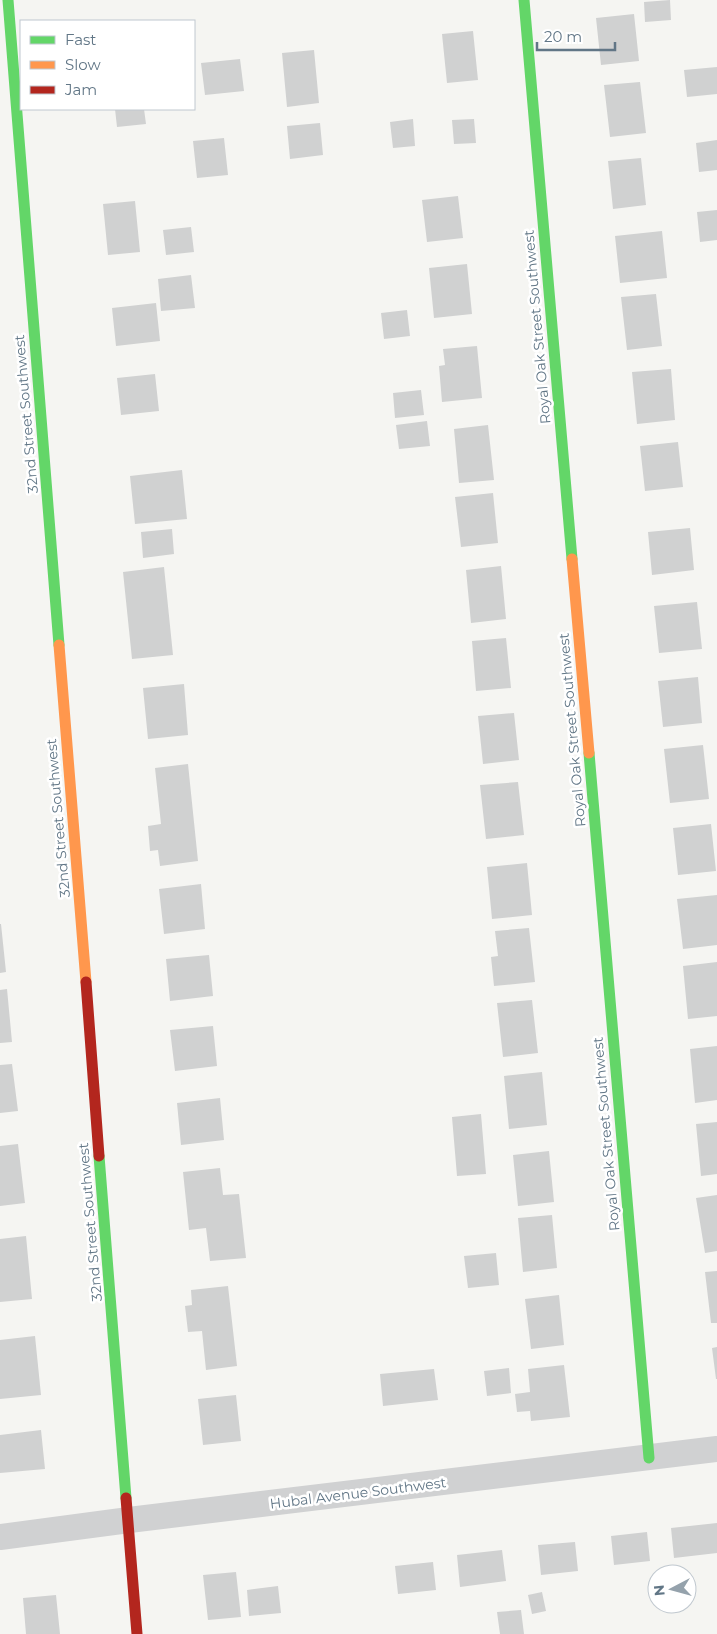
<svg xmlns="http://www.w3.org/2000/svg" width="717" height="1634" font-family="Montserrat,sans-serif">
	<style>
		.building { fill: #d0d1d1 }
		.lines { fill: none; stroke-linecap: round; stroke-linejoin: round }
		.street { stroke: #d0d1d2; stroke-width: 26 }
		.fast { stroke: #63d668; stroke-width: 11 }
		.slow { stroke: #ff974d; stroke-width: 11 }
		.jam { stroke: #b3261e; stroke-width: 11 }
		.labels { text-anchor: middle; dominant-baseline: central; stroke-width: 5; stroke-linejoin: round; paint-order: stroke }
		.street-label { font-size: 14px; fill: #617686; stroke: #fff }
	</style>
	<rect width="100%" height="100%" fill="#f5f5f2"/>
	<path class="building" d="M670,0L671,20L645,22L644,2Z
		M634,14L639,61L601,65L596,18Z
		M473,31L478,80L447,83L442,34Z
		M314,50L319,103L287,107L282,53Z
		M240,59L244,91L205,95L201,63Z
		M717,67V94L687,97L684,70Z
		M640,82L646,133L610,137L604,85Z
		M115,109H144L146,124L117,127Z
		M413,119L415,146L393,148L390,122Z
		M474,119L476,143L454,144L452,120Z
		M320,123L323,155L290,159L287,126Z
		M224,138L228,175L197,178L193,141Z
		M717,140V170L699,172L696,143Z
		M641,158L646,205L613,209L608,161Z
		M458,196L463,238L427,242L422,200Z
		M135,201L140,252L108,255L103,204Z
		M717,210V240L700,242L697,212Z
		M191,227L194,252L166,255L163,230Z
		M662,231L667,278L620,283L615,236Z
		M467,264L472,314L434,318L429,268Z
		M191,275L195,308L161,311L158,279Z
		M656,294L662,346L627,350L621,297Z
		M156,303L160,341L116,346L112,308Z
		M407,310L410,336L384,339L381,313Z
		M477,346L482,398L442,402L439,366L445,365L443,349Z
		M671,369L675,420L637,424L632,372Z
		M155,374L159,411L121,415L117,378Z
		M421,390L424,415L395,418L393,393Z
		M427,421L430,446L399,449L396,425Z
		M488,425L494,480L459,483L454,429Z
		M678,442L683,487L645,491L640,446Z
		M182,470L187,519L135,524L130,476Z
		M493,493L498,543L461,547L455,497Z
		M690,528L694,570L652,575L648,532Z
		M172,529L174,554L143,558L141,532Z
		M501,566L506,619L471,623L466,570Z
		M164,567L173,655L132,659L123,572Z
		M697,602L702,649L659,653L654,606Z
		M506,638L511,688L476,691L472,641Z
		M698,677L702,723L663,727L658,681Z
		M184,684L188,735L148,739L143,688Z
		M514,713L519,760L483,764L478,716Z
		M703,745L709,799L670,803L664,749Z
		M188,764L198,861L160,866L158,850L150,851L148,826L161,824L155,768Z
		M518,782L524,835L486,839L480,785Z
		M711,824L716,871L678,875L673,828Z
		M527,863L532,915L492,919L487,867Z
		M201,884L205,929L164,934L159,889Z
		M717,895V945L683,949L677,899Z
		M0,924H1L6,972L0,973Z
		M529,928L535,982L494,986L491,957L498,956L495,931Z
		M209,955L213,996L170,1001L166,959Z
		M717,962V1016L688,1019L683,966Z
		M7,989L12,1042L0,1043V990Z
		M532,1000L538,1053L503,1057L497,1003Z
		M213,1026L217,1066L175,1071L170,1030Z
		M717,1046V1100L695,1103L690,1049Z
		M12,1064L18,1111L0,1113V1065Z
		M542,1072L547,1125L509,1129L504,1076Z
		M220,1098L224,1140L181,1145L177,1103Z
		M481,1114L486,1174L457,1176L452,1117Z
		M717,1122V1174L701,1176L696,1124Z
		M18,1144L25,1203L0,1206V1146Z
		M549,1151L554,1202L518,1206L513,1155Z
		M220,1168L223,1195L239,1194L246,1258L210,1261L206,1228L189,1230L183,1172Z
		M717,1195V1251L705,1253L696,1198Z
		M552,1215L557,1268L523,1272L518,1218Z
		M26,1236L32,1299L0,1302V1239Z
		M496,1253L499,1285L468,1288L464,1256Z
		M717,1271V1323H711L705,1272Z
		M228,1286L237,1366L206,1370L202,1331L188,1332L185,1306L192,1305L191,1290Z
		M559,1295L564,1345L531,1349L525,1299Z
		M35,1336L41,1395L0,1399V1340Z
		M717,1347V1379H716L712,1348Z
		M564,1365L570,1417L531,1421L530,1411L517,1412L515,1394L530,1392L528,1369Z
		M509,1368L511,1393L487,1396L484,1371Z
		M434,1369L438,1400L383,1406L380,1374Z
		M236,1395L241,1441L203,1445L198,1399Z
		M41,1430L45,1469L0,1473V1435Z
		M717,1523V1553L674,1558L671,1528Z
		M647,1532L650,1561L614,1565L611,1536Z
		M575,1542L578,1571L541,1575L538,1545Z
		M502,1550L506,1581L460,1587L457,1555Z
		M433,1562L436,1590L398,1594L395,1566Z
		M236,1572L241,1617L208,1620L203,1575Z
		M278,1586L281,1613L249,1616L247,1590Z
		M542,1592L546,1611L532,1614L528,1595Z
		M56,1595L60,1634H26L23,1598Z
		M521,1610L524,1634H500L497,1612Z"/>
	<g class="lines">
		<path class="street" d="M0,1537L129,1520L717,1449"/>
		<path class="fast" d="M8,0L59,645
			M524,0L572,559
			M589,753L649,1458
			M99,1156L126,1498"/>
		<path class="slow" d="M572,559L589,753
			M59,645L86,982"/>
		<path class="jam" d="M86,982L99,1156
			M126,1498L137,1634"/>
	</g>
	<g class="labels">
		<g class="street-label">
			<text transform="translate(537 327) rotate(-95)">Royal Oak Street Southwest</text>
			<text transform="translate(26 414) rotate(-95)">32nd Street Southwest</text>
			<text transform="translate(572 730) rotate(-95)">Royal Oak Street Southwest</text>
			<text transform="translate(58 818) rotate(-95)">32nd Street Southwest</text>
			<text transform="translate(606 1134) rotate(-95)">Royal Oak Street Southwest</text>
			<text transform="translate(90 1222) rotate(-95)">32nd Street Southwest</text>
			<text transform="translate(358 1493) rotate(-7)">Hubal Avenue Southwest</text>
		</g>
	</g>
	<rect x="20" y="20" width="175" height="90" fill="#ffffff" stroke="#c0c8cf"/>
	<rect x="30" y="36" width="25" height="8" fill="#63d668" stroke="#c0c8cf"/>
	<text x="65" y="45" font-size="15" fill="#617686">Fast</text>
	<rect x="30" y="61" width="25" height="8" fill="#ff974d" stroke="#c0c8cf"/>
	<text x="65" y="70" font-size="15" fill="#617686">Slow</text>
	<rect x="30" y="86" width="25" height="8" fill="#b3261e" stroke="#c0c8cf"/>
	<text x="65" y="95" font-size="15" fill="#617686">Jam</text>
	<g transform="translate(672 1589) rotate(264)"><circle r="24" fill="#ffffff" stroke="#c0c8cf"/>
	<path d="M0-4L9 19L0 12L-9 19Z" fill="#95a2ac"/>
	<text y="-8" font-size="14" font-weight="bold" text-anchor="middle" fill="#617686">N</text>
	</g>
	<path d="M537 42v8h78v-8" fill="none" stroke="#617686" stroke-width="2.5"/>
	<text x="544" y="42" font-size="15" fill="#617686" stroke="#ffffff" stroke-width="4" paint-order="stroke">20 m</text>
</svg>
